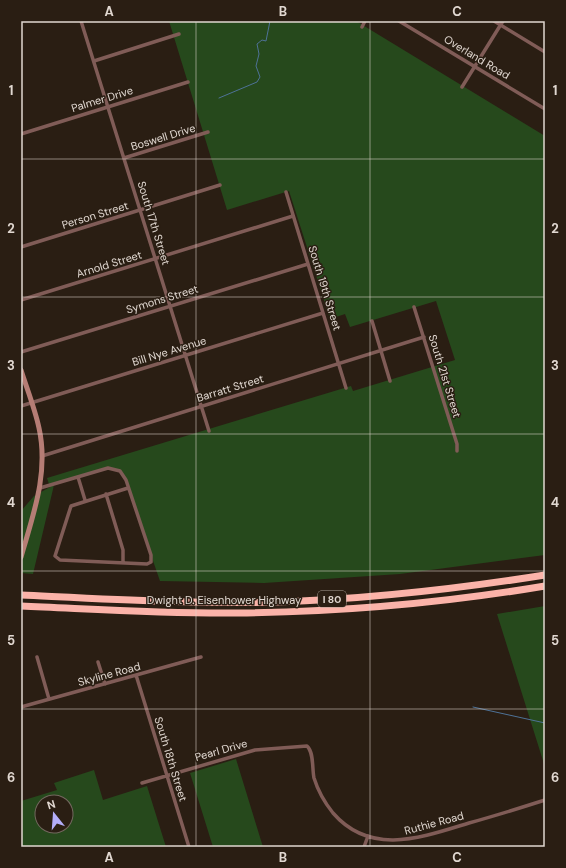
<svg xmlns="http://www.w3.org/2000/svg" width="566" height="868" font-family="'DM Sans',sans-serif">
	<style>
		.green { fill: #26491c; fill-rule: evenodd }
		.lines { fill: none; stroke-linecap: round; stroke-linejoin: round }
		.stream { stroke: #4e7297; stroke-width: 1 }
		.street { stroke: #805c57; stroke-width: 3.5 }
		.secondary { stroke: #b67d75; stroke-width: 5 }
		.highway { stroke: #fbb3a9; stroke-width: 7 }
		.grid { fill: none; stroke: #e1d8d1; stroke-width: 1; stroke-opacity: 0.55 }
		.labels { text-anchor: middle; dominant-baseline: central; stroke-width: 3; stroke-linejoin: round; paint-order: stroke }
		.shield { fill: #2a1e13; stroke: #aaa098; stroke-width: 1 }
		.shield-label { font-size: 10px; font-weight: bold; fill: #e1d8d1 }
		.street-label { font-size: 11px; fill: #e1d8d1; stroke: #2a1e13 }
		.neatline { fill: none; stroke: #e1d8d1; stroke-width: 1.5 }
		.grid-label { font-size: 13px; text-anchor: middle; font-weight: bold; fill: #e1d8d1 }
	</style>
	<rect width="100%" height="100%" fill="#2a1e13"/>
	<path class="green" d="M169,21H356L545,136V555L400,574L264,583L160,581L123,474L112,468L54,485L33,574L21,573V511L34,496L50,487L47,478L351,386L353,391L455,360L436,301L350,327L345,314L330,319L289,191L227,210Z
		M545,606V767L497,614Z
		M236,759L263,847H213L190,773Z
		M94,770L103,800L147,786L166,847H22L21,801L57,790L54,783ZM42,802H66V826H42Z"/>
	<g class="lines">
		<path class="stream" d="M219,98L257,82L260,77L256,66L259,54L257,44L262,40L266,41L270,21
			M473,707L545,723"/>
		<path class="street" d="M81,21L209,431
			M399,21L545,109
			M494,21L545,52
			M362,27L365,21
			M94,61L179,34
			M462,87L503,21
			M21,134L188,82
			M124,158L208,132
			M286,192L346,388
			M21,247L220,185
			M21,300L293,216
			M414,307L457,444V451
			M372,321L390,381
			M21,352L308,264
			M21,406L323,313
			M42,456L424,337
			M78,477L85,500
			M40,488L108,468L120,471L126,480L151,555V562L147,564L60,560L55,556L71,506L128,488
			M106,494L123,550V563
			M37,657L49,699
			M98,662L105,684
			M136,675L189,847
			M21,707L201,657
			M142,783L255,750L307,746C314,752 312,769 314,778C318,791 325,803 333,813C371,857 423,837 469,823C494,816 520,808 545,800
			M364,847L368,836"/>
		<path class="secondary" d="M21,370C27,389 35,409 39,428C49,473 33,515 21,557"/>
		<path class="highway" d="M21,595C106,599 192,604 278,602C367,599 457,589 545,575
			M21,606C93,609 166,614 238,613C341,612 444,603 545,586"/>
	</g>
	<path class="grid" d="M196,21V847M370,21V847M21,159H545M21,297H545M21,434H545M21,571H545M21,709H545"/>
	<g class="labels">
		<rect class="shield" x="318" y="591" width="28" height="16" rx="3"/>
		<g class="shield-label">
			<text x="332" y="599">I 80</text>
		</g>
		<g class="street-label">
			<text transform="translate(477 57) rotate(31)">Overland Road</text>
			<text transform="translate(102 99) rotate(-17)">Palmer Drive</text>
			<text transform="translate(163 137) rotate(-17)">Boswell Drive</text>
			<text transform="translate(95 215) rotate(-17)">Person Street</text>
			<text transform="translate(154 223) rotate(73)">South 17th Street</text>
			<text transform="translate(109 264) rotate(-17)">Arnold Street</text>
			<text transform="translate(325 288) rotate(73)">South 19th Street</text>
			<text transform="translate(162 299) rotate(-17)">Symons Street</text>
			<text transform="translate(169 351) rotate(-17)">Bill Nye Avenue</text>
			<text transform="translate(445 376) rotate(73)">South 21st Street</text>
			<text transform="translate(230 388) rotate(-17)">Barratt Street</text>
			<text x="224" y="600">Dwight D. Eisenhower Highway</text>
			<text transform="translate(109 674) rotate(-15)">Skyline Road</text>
			<text transform="translate(221 750) rotate(-16)">Pearl Drive</text>
			<text transform="translate(171 759) rotate(73)">South 18th Street</text>
			<text transform="translate(434 823) rotate(-15)">Ruthie Road</text>
		</g>
	</g>
	<rect width="566" height="868" fill="none" stroke="#2a1e13" stroke-width="44"/>
	<g transform="translate(54 814) rotate(343)"><circle r="19" fill="#2a1e13" stroke="#73685f"/>
	<path d="M0-3L7 15L0 10L-7 15Z" fill="#b3adf9"/>
	<text y="-6" font-size="11" font-weight="bold" text-anchor="middle" fill="#e1d8d1">N</text>
	</g>
	<rect x="22" y="22" width="522" height="824" class="neatline"/>
	<g class="grid-label">
		<text x="109" y="16">A</text>
		<text x="283" y="16">B</text>
		<text x="457" y="16">C</text>
		<text x="11" y="95">1</text>
		<text x="555" y="95">1</text>
		<text x="11" y="233">2</text>
		<text x="555" y="233">2</text>
		<text x="11" y="370">3</text>
		<text x="555" y="370">3</text>
		<text x="11" y="507">4</text>
		<text x="555" y="507">4</text>
		<text x="11" y="645">5</text>
		<text x="555" y="645">5</text>
		<text x="11" y="782">6</text>
		<text x="555" y="782">6</text>
		<text x="109" y="862">A</text>
		<text x="283" y="862">B</text>
		<text x="457" y="862">C</text>
	</g>
</svg>
